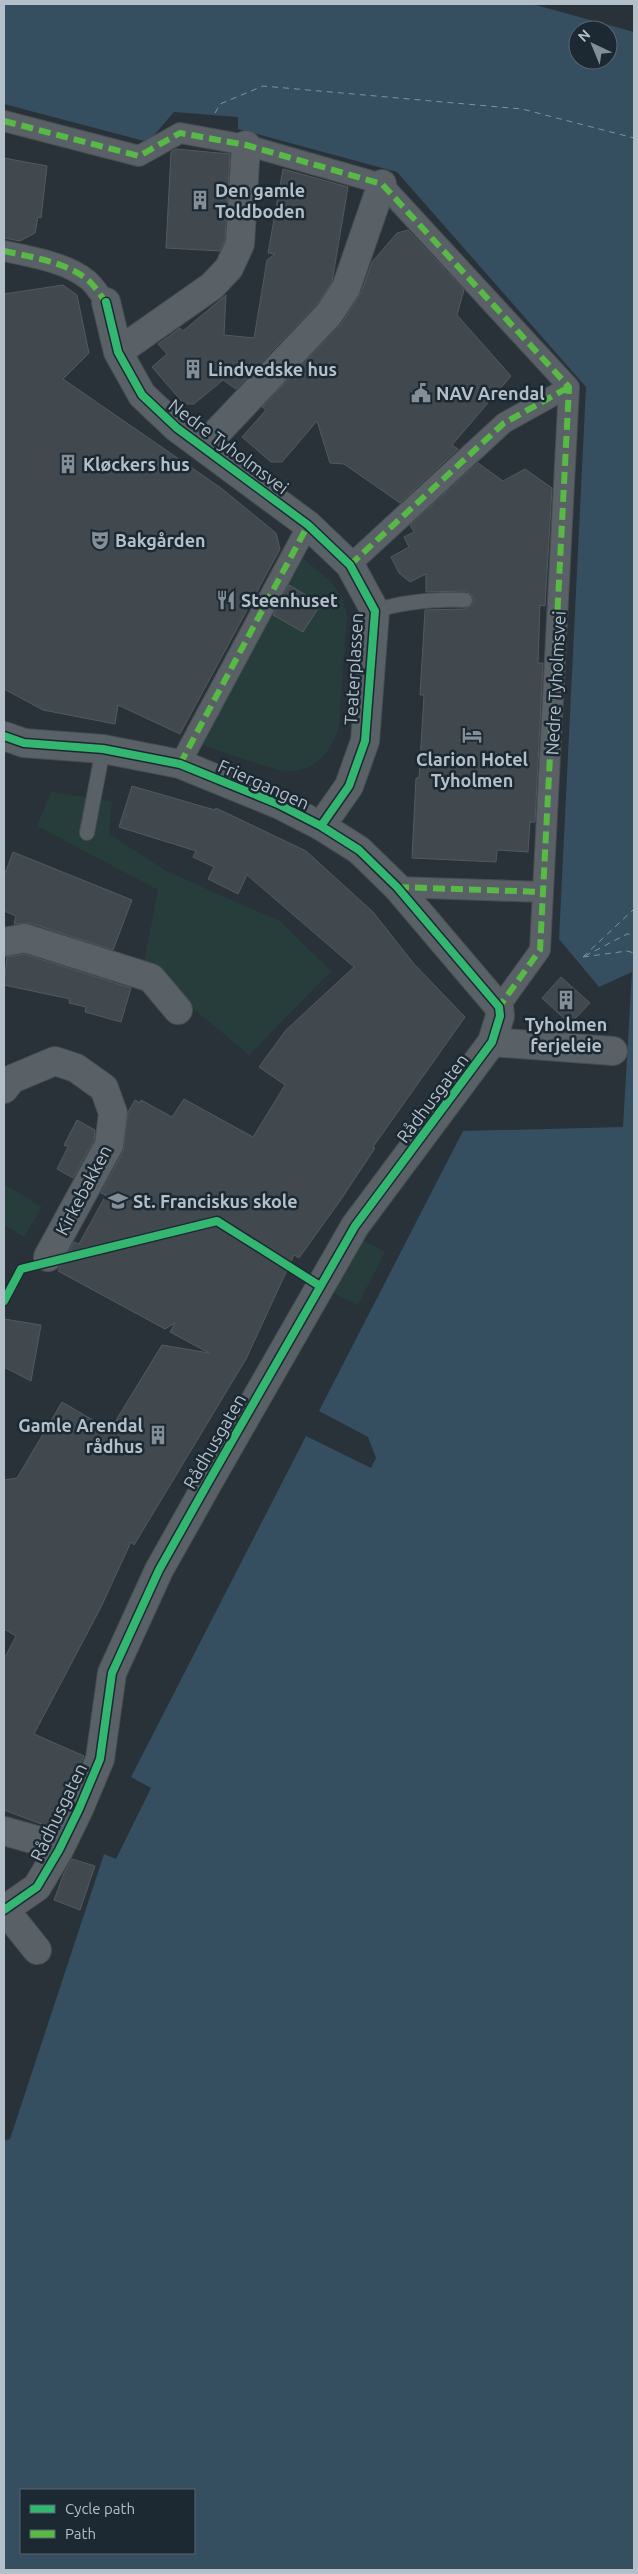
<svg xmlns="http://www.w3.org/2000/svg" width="638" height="2574" font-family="Ubuntu,sans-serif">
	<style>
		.green { fill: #263d3c }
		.water { fill: #354f61; fill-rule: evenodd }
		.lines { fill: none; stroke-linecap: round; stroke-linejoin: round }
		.ferry { stroke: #7296ad; stroke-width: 1; stroke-dasharray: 6 5; stroke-linecap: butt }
		.building { fill: #41494e; stroke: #515a5f }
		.service-casing { stroke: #474e53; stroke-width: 16 }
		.pedestrian-casing { stroke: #474e53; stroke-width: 22 }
		.minor-casing { stroke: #474e53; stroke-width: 30 }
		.tertiary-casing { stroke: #474e53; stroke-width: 30 }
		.service { stroke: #596066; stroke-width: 14 }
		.pedestrian { stroke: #596066; stroke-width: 20 }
		.minor { stroke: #596066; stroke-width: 28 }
		.tertiary { stroke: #596066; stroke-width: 28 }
		.quiet { stroke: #58b947; stroke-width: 6; stroke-dasharray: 12 6; stroke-linecap: butt }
		.cycleway-casing { stroke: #1c2933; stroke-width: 11 }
		.cycleway { stroke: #33b770; stroke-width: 8 }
		.labels { text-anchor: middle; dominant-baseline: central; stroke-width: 5; stroke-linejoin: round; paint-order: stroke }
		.poi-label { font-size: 18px; font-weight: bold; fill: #b3bfc9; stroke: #1c2933; text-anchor: start }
		.street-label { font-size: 18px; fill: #b3bfc9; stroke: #1c2933 }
	</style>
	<rect width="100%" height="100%" fill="#293238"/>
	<path class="green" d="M301,557C323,575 340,584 347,614L339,726C334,747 317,770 293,771C273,772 219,750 197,743Z
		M51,792L112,801L109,834L168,872L280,921L331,971L249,1055L143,967L158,890L37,826Z
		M4,1184L42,1207L24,1237L4,1225Z
		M360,1239L385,1252L358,1305L333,1293Z"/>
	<path class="water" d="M4,4H532L634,32V2570H4V2141L10,2139L104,1854L116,1859L151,1788L131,1777L306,1436L371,1468L376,1458L368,1437L319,1411L463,1131L623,1127L632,972L599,987L559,939L586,387L397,172L238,129V117L174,112L148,142L4,104ZM578,30H608V60H578ZM21,2490H194V2553H21Z"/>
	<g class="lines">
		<path class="ferry" d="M215,113L220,104L263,86L522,109L634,138
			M585,956L627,934H634
			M583,957L634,909
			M583,957L627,951L634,953"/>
	</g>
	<path class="building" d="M176,149L230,154L225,240L220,251L166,248L171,152Z
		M4,158L47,166L41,218L38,217L35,233L20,241L4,238Z
		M283,169L348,187L332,282L317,304L236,389L223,380L194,404H184L152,367L167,354L158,344L180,328L183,331L226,295L224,335L254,338L267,260L275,254L268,253Z
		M408,230L464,290L457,315L511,376L452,445L458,449L400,503L344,464L330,463L317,421L282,462H271L242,437L266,410L262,407L342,323L361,293L372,262L397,233Z
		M63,285L77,295L89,353L63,379L221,488L276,533L280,549L180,734L118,705L115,724L43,710L4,689V294Z
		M478,463L503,481L525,469L552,488L545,606L540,605L538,663H543L535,822H530L528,852L497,850L496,862L412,858L416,778H419L424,695H420L425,610L465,609L472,605L474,600L472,595L466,591L426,592V574L410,582L399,573L391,557L409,547L404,537L414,532L410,525Z
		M289,585L321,604L303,632L273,615Z
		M132,786L215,810L216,808L306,851L373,912L414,964L465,1017L373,1147L375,1148L342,1198L299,1258L294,1255L246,1359L134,1545L131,1542L101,1607L34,1734L84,1756L52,1828L4,1810V1659L16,1636L4,1629V1480L17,1478L62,1402L110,1430L162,1345L209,1353L170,1332L175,1323L165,1329L58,1271L74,1242L79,1244L106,1195L101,1193L123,1152L128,1112L135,1100L140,1103L141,1100L172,1117L184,1099L253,1137L285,1085L259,1067L286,1030L354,967L247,875L238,894L208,879L214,867L193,857L196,851L119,827Z
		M13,852L132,900L113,950L30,923L14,924L16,916L4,911V876Z
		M24,954L131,988L121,1022L85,1012L86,1007L69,1003L70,999L4,985L7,957Z
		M561,977L590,1003L570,1024L542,998Z
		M77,1120L95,1130L94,1140L73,1178L57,1169L68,1147L64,1145Z
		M4,1319L41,1325L31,1381L4,1367Z
		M72,1859L95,1866L80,1910L54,1900L64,1873Z"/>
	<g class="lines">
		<defs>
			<path id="service" d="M375,611C405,601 433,599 465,600
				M87,833L103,749"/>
			<path id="pedestrian" d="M4,121L139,156L180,133L246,145L382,184L569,387L540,950L499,1007
				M4,251C31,257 66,262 88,280C95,286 100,295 106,302
				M350,565L504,423L569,387
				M180,764L308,525
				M397,887L543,892"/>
			<path id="minor" d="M106,302L118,352L142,395L177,428L308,525L350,565L375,611L365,741L349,786L321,826
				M118,352L212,286L229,268L240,244L246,145
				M204,446L329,314L346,288L382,184
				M4,942L25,938L151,978L178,1010
				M492,1042L613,1051
				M4,1089L12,1079L55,1061L76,1068L104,1088L113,1113L109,1145L48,1257
				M4,1831L47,1843L59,1850
				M4,1910L37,1887L59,1850L79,1809L100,1759L112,1673L159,1570L209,1481L355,1226L492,1042L500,1016L499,1007
				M5,1910L37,1950"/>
			<path id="tertiary" d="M4,736L24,743L103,749L180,764L278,804L321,826L359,850L397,887L499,1007"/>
		</defs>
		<use href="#service" class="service-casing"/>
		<use href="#pedestrian" class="pedestrian-casing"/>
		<use href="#minor" class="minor-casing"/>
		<use href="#tertiary" class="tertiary-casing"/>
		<use href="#service" class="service"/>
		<use href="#pedestrian" class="pedestrian"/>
		<use href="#minor" class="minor"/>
		<use href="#tertiary" class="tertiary"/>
		<path class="quiet" d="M4,121L139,156L180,133L246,145L382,184L569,387L540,950L499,1007
			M4,251C31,257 66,262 88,280C95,286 100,295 106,302
			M350,565L504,423L569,387
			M180,764L308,525
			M397,887L543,892"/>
		<defs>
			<path id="cycleway" d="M106,302L118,352L142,395L177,428L308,525L350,565L375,611L365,741L349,786L321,826
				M4,736L24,743L103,749L180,764L278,804L321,826L359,850L397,887L499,1007L500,1016L492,1042L355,1226L209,1481L159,1570L112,1673L100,1759L79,1809L59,1850L37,1887L4,1910
				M4,1301L21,1269L217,1221L320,1286"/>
		</defs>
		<use href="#cycleway" class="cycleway-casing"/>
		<use href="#cycleway" class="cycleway"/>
	</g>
	<defs>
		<symbol id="building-bare" viewBox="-9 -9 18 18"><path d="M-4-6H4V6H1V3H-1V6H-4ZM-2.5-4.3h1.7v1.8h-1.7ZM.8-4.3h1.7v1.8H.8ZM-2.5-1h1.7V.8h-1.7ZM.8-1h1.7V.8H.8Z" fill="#838e96" stroke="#1c2933" stroke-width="2.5" paint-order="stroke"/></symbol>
		<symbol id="civic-bare" viewBox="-9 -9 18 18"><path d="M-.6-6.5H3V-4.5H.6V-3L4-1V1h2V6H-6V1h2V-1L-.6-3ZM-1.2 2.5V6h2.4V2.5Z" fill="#838e96" stroke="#1c2933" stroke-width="2.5" paint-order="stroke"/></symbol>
		<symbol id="theatre-bare" viewBox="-9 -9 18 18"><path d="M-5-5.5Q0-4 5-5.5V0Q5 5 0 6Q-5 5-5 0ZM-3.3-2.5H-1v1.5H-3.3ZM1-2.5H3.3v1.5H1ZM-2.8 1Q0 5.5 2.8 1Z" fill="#838e96" stroke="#1c2933" stroke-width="2.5" paint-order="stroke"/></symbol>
		<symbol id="restaurant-bare" viewBox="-9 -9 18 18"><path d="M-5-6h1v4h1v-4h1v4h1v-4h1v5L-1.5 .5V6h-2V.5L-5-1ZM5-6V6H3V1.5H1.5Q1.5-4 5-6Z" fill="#838e96" stroke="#1c2933" stroke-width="2.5" paint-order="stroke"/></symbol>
		<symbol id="hotel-bare" viewBox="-9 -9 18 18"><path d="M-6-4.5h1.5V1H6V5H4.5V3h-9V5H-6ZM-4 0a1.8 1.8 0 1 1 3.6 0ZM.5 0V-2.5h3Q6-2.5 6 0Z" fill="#838e96" stroke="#1c2933" stroke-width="2.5" paint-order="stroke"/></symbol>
		<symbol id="school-bare" viewBox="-9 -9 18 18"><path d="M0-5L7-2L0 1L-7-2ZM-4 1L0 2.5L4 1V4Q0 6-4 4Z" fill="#838e96" stroke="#1c2933" stroke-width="2.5" paint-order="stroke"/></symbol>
	</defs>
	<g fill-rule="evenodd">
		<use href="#building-bare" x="186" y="186" width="28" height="28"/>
		<use href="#building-bare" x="179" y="355" width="28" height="28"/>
		<use href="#civic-bare" x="407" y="379" width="28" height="28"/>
		<use href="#building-bare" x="54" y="450" width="28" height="28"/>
		<use href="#theatre-bare" x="86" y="526" width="28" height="28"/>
		<use href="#restaurant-bare" x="212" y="586" width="28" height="28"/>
		<use href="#hotel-bare" x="458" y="721" width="28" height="28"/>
		<use href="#building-bare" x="552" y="986" width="28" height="28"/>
		<use href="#school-bare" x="104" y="1187" width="28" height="28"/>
		<use href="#building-bare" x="144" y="1421" width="28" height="28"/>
	</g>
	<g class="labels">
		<g class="poi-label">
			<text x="215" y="190">Den gamle<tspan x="215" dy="21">Toldboden</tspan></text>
			<text x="208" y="369">Lindvedske hus</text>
			<text x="436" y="393">NAV Arendal</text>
			<text x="83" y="464">Kløckers hus</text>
			<text x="115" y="540">Bakgården</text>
			<text x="241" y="600">Steenhuset</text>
			<text x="472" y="759" text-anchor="middle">Clarion Hotel<tspan x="472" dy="21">Tyholmen</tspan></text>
			<text x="566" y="1024" text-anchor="middle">Tyholmen<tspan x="566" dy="21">ferjeleie</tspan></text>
			<text x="133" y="1201">St. Franciskus skole</text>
			<text x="143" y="1425" text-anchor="end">Gamle Arendal<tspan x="143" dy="21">rådhus</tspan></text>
		</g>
		<g class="street-label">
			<text transform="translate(229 446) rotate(37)">Nedre Tyholmsvei</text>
			<text transform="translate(353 669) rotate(-87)">Teaterplassen</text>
			<text transform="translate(555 683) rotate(-87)">Nedre Tyholmsvei</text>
			<text transform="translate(264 784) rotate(24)">Friergangen</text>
			<text transform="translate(432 1098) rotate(-53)">Rådhusgaten</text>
			<text transform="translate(83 1190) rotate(-62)">Kirkebakken</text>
			<text transform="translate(214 1441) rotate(-60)">Rådhusgaten</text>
			<text transform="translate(58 1812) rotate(-64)">Rådhusgaten</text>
		</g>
	</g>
	<rect width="638" height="2574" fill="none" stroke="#b3bfc9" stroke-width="10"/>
	<rect x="20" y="2489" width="175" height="65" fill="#1c2933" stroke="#58656f"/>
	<rect x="30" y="2505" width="25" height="8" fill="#33b770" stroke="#58656f"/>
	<text x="65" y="2514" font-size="15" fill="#b3bfc9">Cycle path</text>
	<rect x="30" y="2530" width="25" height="8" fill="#58b947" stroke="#58656f"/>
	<text x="65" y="2539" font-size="15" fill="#b3bfc9">Path</text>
	<g transform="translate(593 45) rotate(316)"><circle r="24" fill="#1c2933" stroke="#58656f"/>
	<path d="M0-4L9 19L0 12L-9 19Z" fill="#838e96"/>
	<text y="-8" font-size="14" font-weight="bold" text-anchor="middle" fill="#b3bfc9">N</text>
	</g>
</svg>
